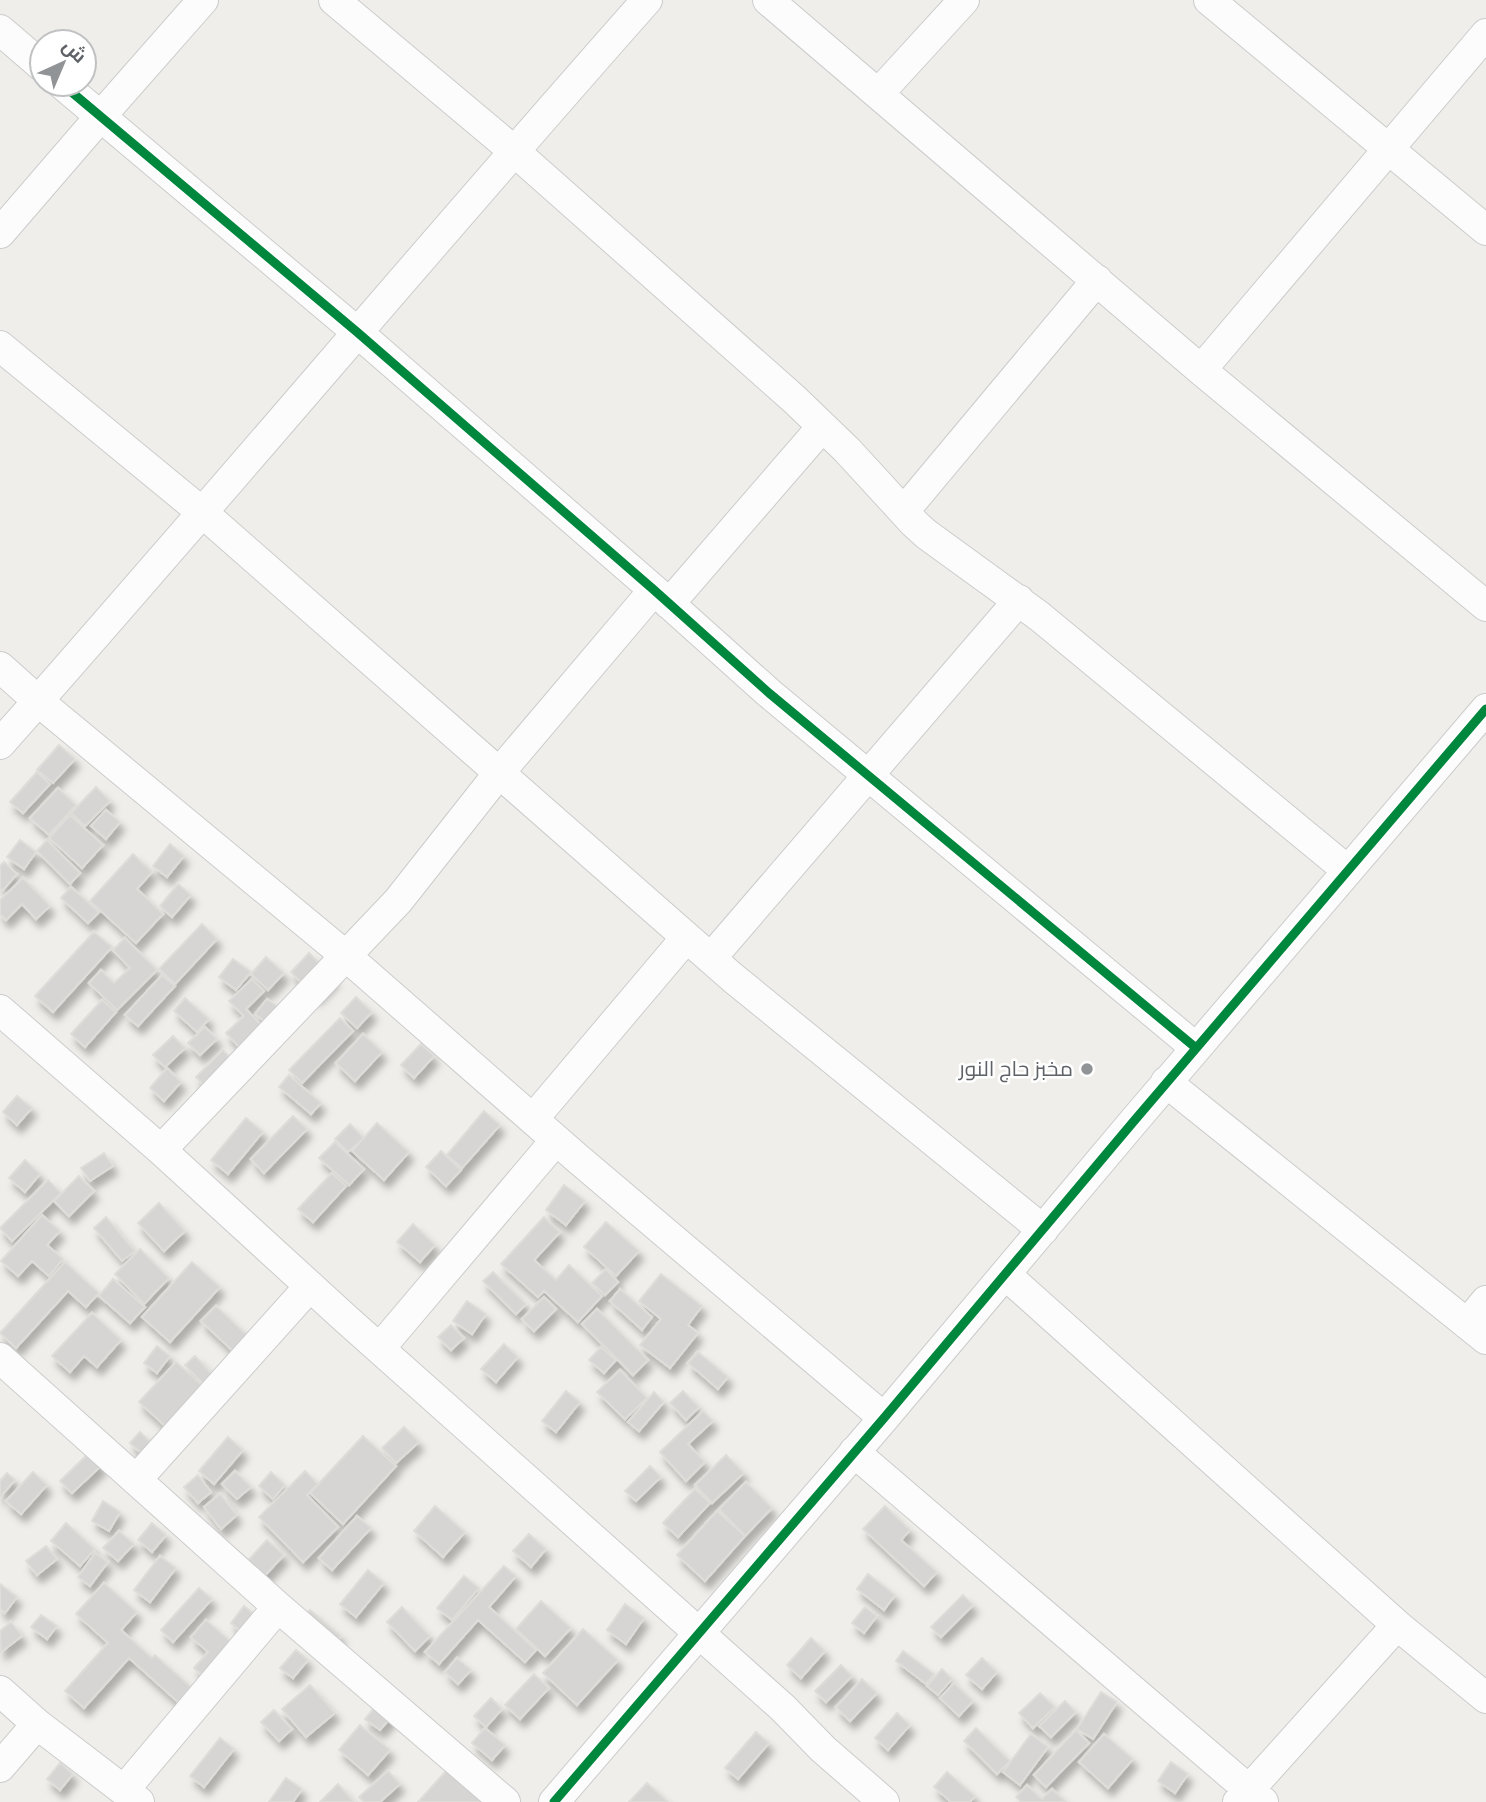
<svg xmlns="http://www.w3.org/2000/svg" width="1486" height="1802" font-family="Karla,Cairo,sans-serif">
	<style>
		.building { fill: #d6d5d3; stroke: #deddd9; stroke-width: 2; filter: url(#shadow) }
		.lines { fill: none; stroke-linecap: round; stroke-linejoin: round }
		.street-casing { stroke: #cbcccc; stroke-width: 32 }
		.street { stroke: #fdfcfc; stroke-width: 30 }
		.cycleway-casing { stroke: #fff; stroke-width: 13 }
		.cycleway { stroke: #00873e; stroke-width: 9 }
		.poi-dot { fill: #919496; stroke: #fff; stroke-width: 2.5 }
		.labels { text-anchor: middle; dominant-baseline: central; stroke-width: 5; stroke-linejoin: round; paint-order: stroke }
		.poi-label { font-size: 21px; fill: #5f6368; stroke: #fff; text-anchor: end }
	</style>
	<defs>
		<filter id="shadow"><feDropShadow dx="4.5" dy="8" stdDeviation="3.5" flood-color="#0004"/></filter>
	</defs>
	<rect width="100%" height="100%" fill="#efeeea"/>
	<path class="building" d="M59,745L75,759L53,783L37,770Z
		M37,772L50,784L23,813L10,802Z
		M96,787L110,801L85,826L71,813Z
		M58,788L76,805L49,835L30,818Z
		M106,810L120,822L106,839L91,826Z
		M70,815L103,845L82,868L49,838Z
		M20,840L36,852L24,869L7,857Z
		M47,840L80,873L70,884L37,851Z
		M170,844L184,856L167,877L153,866Z
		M133,854L152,872L137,889L163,914L136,943L90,901Z
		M4,862L17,874L3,890L0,888V866Z
		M23,878L50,906L36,919L22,904L6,920L0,914V900Z
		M178,884L191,895L172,917L160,906Z
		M71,887L99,912L88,923L61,898Z
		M202,924L217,939L175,984L159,969Z
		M94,932L112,947L53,1012L35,996Z
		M125,938L157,970L117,1010L89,983L101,970L114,983L130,968L113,950Z
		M309,953L334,978L315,997L291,972Z
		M266,957L284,973L268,990L251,974Z
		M233,959L251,972L236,990L219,977Z
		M162,975L175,986L138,1026L125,1015Z
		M252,979L264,991L246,1009L264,1028L242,1050L226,1033L244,1016L229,1001Z
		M356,997L372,1012L357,1028L341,1013Z
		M185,998L209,1019L197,1032L174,1011Z
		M267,999L281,1009L270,1025L255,1014Z
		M102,1000L116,1012L85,1047L71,1034Z
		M340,1018L353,1031L302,1083L289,1070Z
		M205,1027L217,1039L200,1055L188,1043Z
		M363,1034L382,1052L355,1081L336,1063Z
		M173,1036L185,1048L165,1067L153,1055Z
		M421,1044L434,1056L414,1078L401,1065Z
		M223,1050L238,1066L211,1093L196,1077Z
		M167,1068L181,1082L164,1101L150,1088Z
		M289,1075L321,1103L311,1114L279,1087Z
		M17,1096L32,1108L17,1125L3,1112Z
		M484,1111L500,1125L462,1168L447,1155Z
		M293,1116L307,1129L264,1173L251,1159Z
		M246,1118L263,1132L228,1174L211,1160Z
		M377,1123L409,1152L384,1180L352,1151Z
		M350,1124L364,1138L348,1152L335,1139Z
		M335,1142L364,1169L349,1185L319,1158Z
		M441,1151L461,1170L446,1186L426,1167Z
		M104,1153L113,1166L90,1181L81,1168Z
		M25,1160L40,1174L25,1192L9,1178Z
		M332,1173L346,1186L313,1222L298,1209Z
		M79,1176L94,1191L69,1216L54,1201Z
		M48,1180L61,1193L12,1241L0,1228Z
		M564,1185L585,1201L566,1225L546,1210Z
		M159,1203L185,1231L164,1251L138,1223Z
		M42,1215L60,1231L47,1245L63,1259L49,1276L32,1261L18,1276L1,1261Z
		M106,1217L135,1251L122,1261L94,1228Z
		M544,1217L560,1232L534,1260L556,1280L569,1265L602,1296L578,1322L544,1291L538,1297L501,1264Z
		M606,1222L639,1251L616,1276L584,1247Z
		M413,1224L435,1245L420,1262L397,1242Z
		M140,1249L169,1278L144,1304L115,1274Z
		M65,1262L99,1293L86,1307L68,1291L16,1348L0,1333Z
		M192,1262L220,1287L170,1342L142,1317Z
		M606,1269L618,1282L605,1295L592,1283Z
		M493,1272L526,1304L516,1314L483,1281Z
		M661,1274L702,1306L688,1325L698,1333L670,1368L640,1345L661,1319L639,1301Z
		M113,1279L145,1307L130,1323L99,1296Z
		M620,1289L652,1317L642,1330L610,1301Z
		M544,1297L556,1309L534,1331L522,1319Z
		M467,1301L486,1314L472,1334L453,1321Z
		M216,1306L249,1337L235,1353L201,1321Z
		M597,1309L648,1360L633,1375L582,1324Z
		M92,1313L121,1340L97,1367L84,1356L70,1372L52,1356Z
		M451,1325L464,1338L451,1350L438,1337Z
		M504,1344L518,1357L496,1382L481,1369Z
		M157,1346L170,1356L157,1373L144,1363Z
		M601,1347L616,1360L604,1373L589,1360Z
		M698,1352L728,1377L718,1389L688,1363Z
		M195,1356L213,1375L203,1384L185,1365Z
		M176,1362L211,1393L174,1434L139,1402Z
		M620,1370L647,1398L625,1419L597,1392Z
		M566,1391L580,1402L556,1432L542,1421Z
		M683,1391L699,1407L686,1420L670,1403Z
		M654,1392L664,1402L639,1431L628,1422Z
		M703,1411L713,1421L688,1444L705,1462L686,1481L660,1452Z
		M404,1427L419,1442L396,1463L382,1448Z
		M140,1432L158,1449L148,1459L130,1443Z
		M363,1436L396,1466L343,1524L310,1493Z
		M228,1437L243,1450L214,1484L199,1471Z
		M90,1452L102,1465L72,1493L60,1481Z
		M726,1455L744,1473L712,1503L695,1485Z
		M650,1466L661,1477L636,1501L625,1491Z
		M235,1471L251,1487L237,1499L222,1484Z
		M305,1471L318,1484L307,1495L338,1527L303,1562L259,1517Z
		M33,1472L47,1485L21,1514L6,1501Z
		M271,1472L285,1485L273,1499L259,1486Z
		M7,1473L15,1480L0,1497V1481Z
		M198,1475L211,1492L198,1503L184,1487Z
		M746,1482L772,1508L745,1536L719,1509Z
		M695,1489L710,1503L678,1537L663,1523Z
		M220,1494L237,1515L221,1529L204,1507Z
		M103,1501L120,1512L109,1531L92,1521Z
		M435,1506L465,1532L443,1557L414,1531Z
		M885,1506L910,1530L901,1540L937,1572L924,1586L863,1529Z
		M717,1511L745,1536L705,1581L677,1555Z
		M357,1516L371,1528L332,1570L319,1558Z
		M66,1523L95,1549L80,1566L51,1541Z
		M152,1523L166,1535L152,1552L138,1540Z
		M119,1531L134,1544L118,1561L103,1548Z
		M529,1534L546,1549L531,1567L513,1551Z
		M267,1540L284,1555L256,1585L239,1570Z
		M46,1546L57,1559L37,1575L26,1561Z
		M95,1553L108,1562L90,1586L78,1577Z
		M160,1556L176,1568L150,1602L134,1590Z
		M504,1566L516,1576L489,1607L536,1650L525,1662L478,1620L439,1664L425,1652Z
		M368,1570L384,1583L356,1617L340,1604Z
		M868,1574L895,1595L884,1610L857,1589Z
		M464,1576L479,1588L452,1620L437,1608Z
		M104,1583L137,1612L121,1630L152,1658L155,1655L191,1687L178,1702L129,1658L84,1708L65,1691L108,1643L76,1614Z
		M0,1584L17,1597L5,1613L0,1608Z
		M199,1588L212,1599L173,1642L161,1630Z
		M963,1595L973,1605L941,1637L931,1627Z
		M541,1601L571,1628L545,1656L516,1629Z
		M625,1604L644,1618L626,1644L607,1630Z
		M244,1606L260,1619L246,1636L231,1623Z
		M402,1607L430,1636L415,1651L387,1622Z
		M865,1607L877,1616L864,1633L852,1623Z
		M310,1610L341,1636L329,1650L298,1623Z
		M41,1615L57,1626L47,1639L31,1627Z
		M206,1620L237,1647L208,1680L194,1668L208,1652L191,1637Z
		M11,1622L22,1636L1,1652L0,1631Z
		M583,1629L618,1660L577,1705L543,1673Z
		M811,1638L825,1651L801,1678L787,1665Z
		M296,1650L308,1660L293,1678L280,1668Z
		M903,1651L934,1674L926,1684L896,1661Z
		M457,1658L471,1670L458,1684L445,1672Z
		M982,1658L997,1672L982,1689L966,1675Z
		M841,1665L852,1676L826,1702L815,1691Z
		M942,1669L952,1679L938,1695L927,1686Z
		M534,1674L549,1688L520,1719L505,1705Z
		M862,1679L877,1693L850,1721L836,1707Z
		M954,1683L973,1701L959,1716L940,1698Z
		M310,1685L335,1713L306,1737L282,1709Z
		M1101,1692L1117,1702L1093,1739L1077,1729Z
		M1040,1693L1055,1707L1033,1728L1019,1713Z
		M491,1698L502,1709L486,1727L474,1716Z
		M1065,1701L1076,1712L1051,1737L1039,1726Z
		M379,1702L394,1714L380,1730L365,1719Z
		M274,1710L292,1729L279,1741L261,1722Z
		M897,1713L910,1725L888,1750L875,1738Z
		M360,1725L390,1750L368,1775L339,1750Z
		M485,1728L505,1745L492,1760L472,1743Z
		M976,1728L1010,1761L997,1774L964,1741Z
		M1076,1730L1089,1743L1046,1787L1034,1775Z
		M756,1732L769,1743L738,1779L725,1768Z
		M1031,1734L1048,1747L1020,1785L1003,1772Z
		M1104,1734L1133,1759L1108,1788L1079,1762Z
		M220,1738L234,1749L204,1787L190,1776Z
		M1171,1762L1188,1774L1175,1793L1158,1781Z
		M60,1763L73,1774L60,1790L47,1779Z
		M447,1770L484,1802H418Z
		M388,1771L400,1784L380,1802H364L359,1797Z
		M947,1772L975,1796L970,1802H951L934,1787Z
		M286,1778L302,1789L293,1802H269Z
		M647,1783L668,1802H629Z
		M338,1784L354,1802H320Z
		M1027,1785L1042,1799L1052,1789L1066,1802H1021L1016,1797Z"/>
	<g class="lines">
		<defs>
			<path id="street" d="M334,0L514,151L794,399L847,450L914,523L926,534L1039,616L1347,870
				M768,0L1201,370L1486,606
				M1209,0L1486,230
				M0,30L42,66
				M62,84L357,332L654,590L769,693L1196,1048
				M878,94L964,0
				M0,233L100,117L203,0
				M0,346L203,513L733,978L1043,1230
				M1201,370L1486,34
				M904,511L1097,280
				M669,604L822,427
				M0,667L38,701L346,956L577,1158L884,1418
				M0,744C218,498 429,246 647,0
				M711,958L1019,600
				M0,1010L161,1150L346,1319L699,1633L783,1708L823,1749L884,1802
				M1166,1082L1486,1339
				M533,1119L686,938
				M161,1150L398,901L499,773L654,590
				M1006,1275L1397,1625L1486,1698
				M1467,1324L1486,1301
				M380,1348L556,1140
				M0,1358L278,1607L505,1802
				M854,1452L1263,1802
				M136,1480L310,1286
				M0,1691L37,1724L139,1802
				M0,1767L37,1724
				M124,1790L278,1607
				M554,1802L884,1418L1134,1121L1486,709
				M1238,1802L1397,1625"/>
		</defs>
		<use href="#street" class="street-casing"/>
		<use href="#street" class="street"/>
		<defs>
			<path id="cycleway" d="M62,84L357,332L654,590L769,693L1196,1048
				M554,1802L884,1418L1134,1121L1486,709"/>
		</defs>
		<use href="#cycleway" class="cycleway-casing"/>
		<use href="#cycleway" class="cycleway"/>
	</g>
	<circle class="poi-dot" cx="1087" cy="1069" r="7"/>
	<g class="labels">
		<g class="poi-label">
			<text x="1073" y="1069">مخبز حاج النور</text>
		</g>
	</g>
	<g transform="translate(63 63) rotate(44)"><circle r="33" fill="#ffffff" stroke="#bfc1c3" stroke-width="2"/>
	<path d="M0-5L12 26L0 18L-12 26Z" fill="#919496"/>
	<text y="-10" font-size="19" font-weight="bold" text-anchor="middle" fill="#5f6368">ش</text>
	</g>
</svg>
